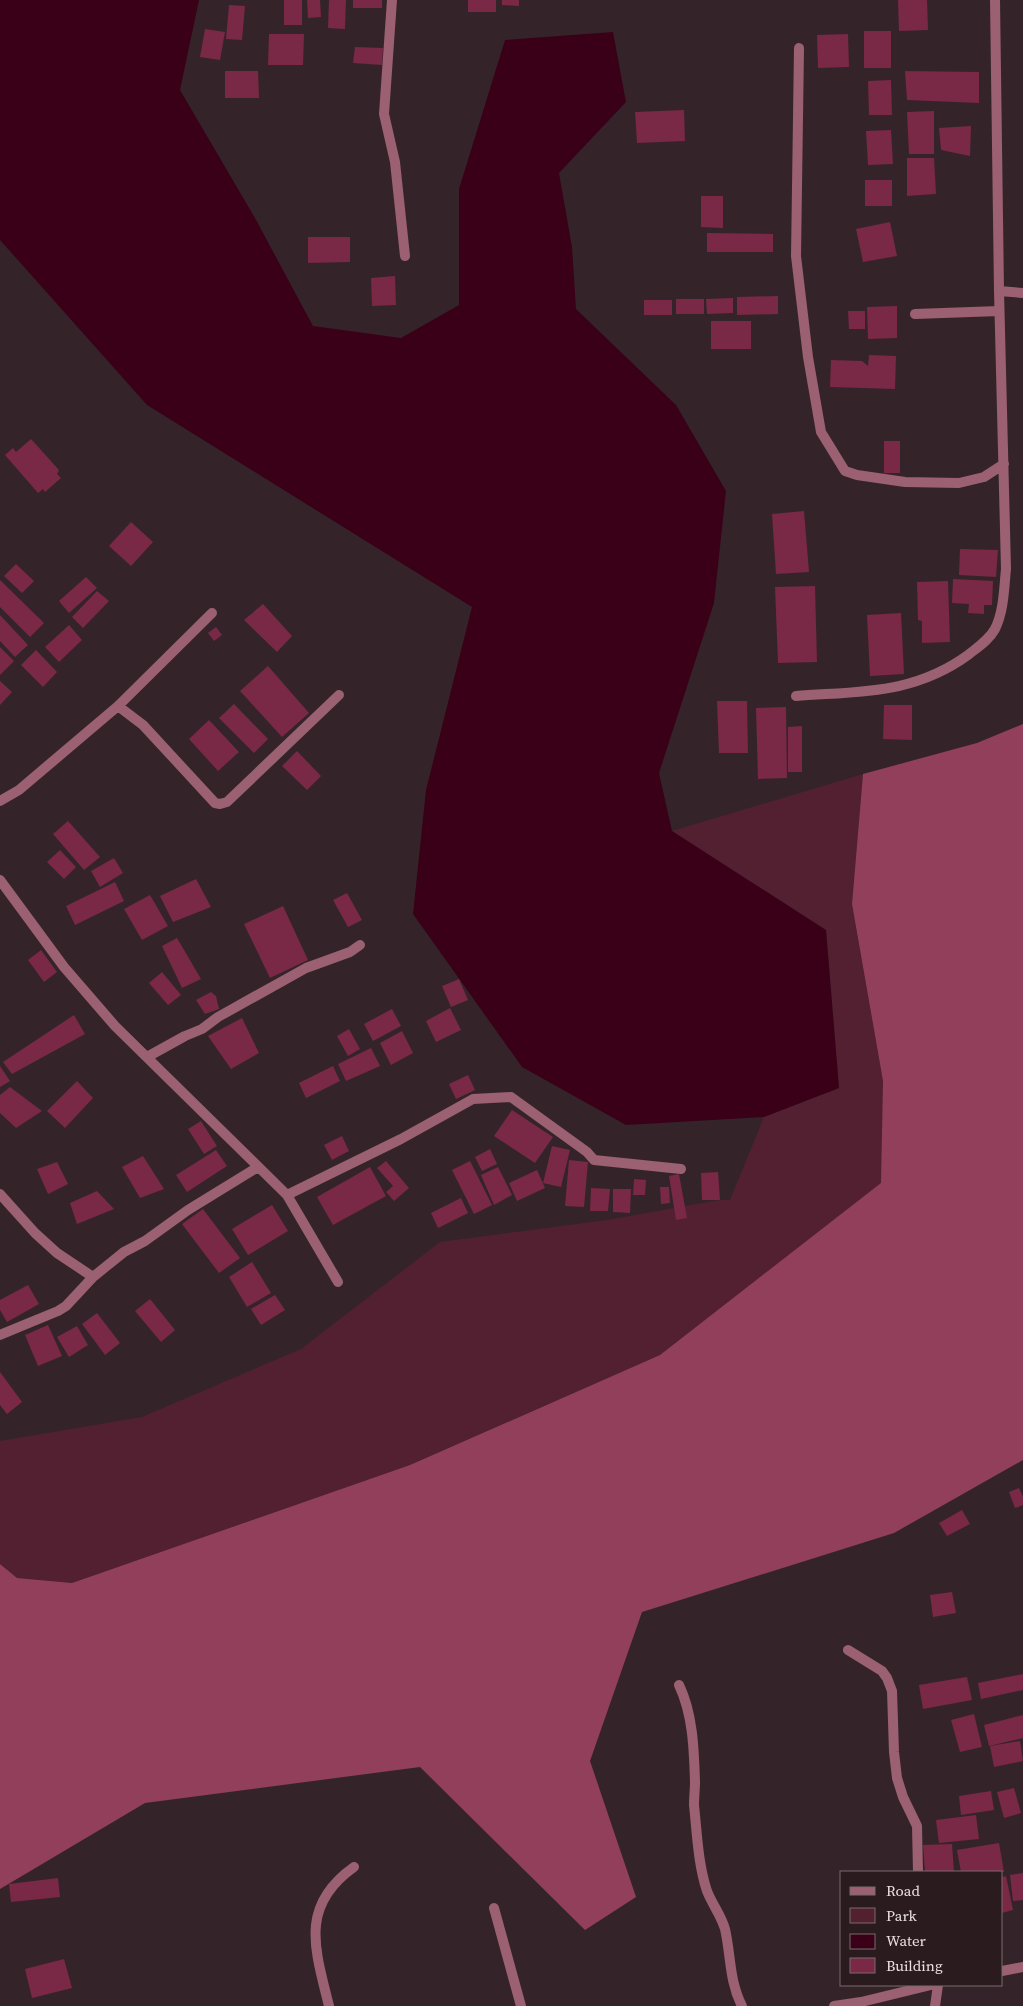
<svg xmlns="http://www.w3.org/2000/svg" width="1023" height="2006" font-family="'Source Serif 4',serif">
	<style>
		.green { fill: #522031 }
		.forest { fill: #923f5b }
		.water { fill: #390018 }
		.building { fill: #792845 }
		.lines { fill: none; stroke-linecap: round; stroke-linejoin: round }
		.street { stroke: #9b6071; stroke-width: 10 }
	</style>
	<rect width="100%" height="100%" fill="#342429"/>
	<path class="green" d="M863,774L852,904L883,1081L882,1183L660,1355L410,1465L72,1583L17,1578L0,1564V1441L142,1417L301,1349L440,1242L607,1220L720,1200H730L764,1117L839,1088L826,931L672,831Z"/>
	<path class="forest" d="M1023,724V1460L894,1533L642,1612L590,1761L636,1897L585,1930L420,1767L145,1803L0,1889V1564L17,1578L72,1583L410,1465L660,1355L881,1183L883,1081L852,904L863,774L977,743Z"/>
	<path class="water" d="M0,0H199L180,90L255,218L313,326L401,338L459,305V189L505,40L613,32L626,102L559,173L572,247L576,309L676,405L726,491L714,603L659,773L672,831L826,930L839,1088L764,1117L626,1125L522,1067L413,914L426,790L472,607L147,405L0,240Z"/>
	<path class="building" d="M284,0H302V25H284Z
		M307,0H320L321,17L308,18Z
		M329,0H346L345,29L328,28Z
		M353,0H382V8H353Z
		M468,0H496V12H468Z
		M502,0H519V6L502,5Z
		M898,0H927L928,30L899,31Z
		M229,5L245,6L242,40L226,39Z
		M205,29L225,32L220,60L200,57Z
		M864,31H891V68H864Z
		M269,34H304L303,65H268Z
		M848,34L849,67L818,68L817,35Z
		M355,47L383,48L382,65L353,63Z
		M225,71H258L259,98H225Z
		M905,71L979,72V103L907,100Z
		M891,80L892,115H869L868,81Z
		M684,110L685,141L637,143L635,112Z
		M934,111V154H909L907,112Z
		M971,126L970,156L941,150L939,128Z
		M891,130L893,164L868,165L866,131Z
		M907,158H934L936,194L907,196Z
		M865,180H892V206H865Z
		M701,196H723V228L701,227Z
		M890,222L897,256L863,262L856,229Z
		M707,233L773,234V252H707Z
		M308,237H350V262L308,263Z
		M395,276L396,305L372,306L371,278Z
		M778,296V314L737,315V297Z
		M733,298V313L707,314L706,299Z
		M676,299H704V314H676Z
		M644,300H672V315H644Z
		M897,306V338L868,339L867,307Z
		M848,311H865V329H849Z
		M711,321H751V349H711Z
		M869,355L896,356L895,389L830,387L831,360L862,361L868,366Z
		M31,439L59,470L57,474L61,478L45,492L43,489L38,493L5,455L13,448L16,452Z
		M884,441H900V473H884Z
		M804,511L809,572L776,574L772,514Z
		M131,522L153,542L131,566L109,546Z
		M960,549L998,550L996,577L959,575Z
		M16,564L34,581L22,593L4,576Z
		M86,577L97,588L69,613L59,601Z
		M953,579L993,581L992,605H984V614L968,613L969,604L952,603Z
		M0,580L44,623L30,637L0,607Z
		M948,581L950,642L922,643V621L918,620L917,582Z
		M815,586L817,662L778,663L775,587Z
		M97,591L109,601L83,628L72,617Z
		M263,604L292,636L277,652L244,620Z
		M901,613L904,674L870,676L867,615Z
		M0,615L28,645L15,657L0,641Z
		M69,625L82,640L59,662L45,647Z
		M216,627L222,635L214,641L208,633Z
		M0,647L14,661L0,675Z
		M36,650L57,672L43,687L21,665Z
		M268,666L309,713L282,737L240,691Z
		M0,681L12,692L0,705Z
		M717,701H747L748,753H719Z
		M234,704L268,739L254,753L219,718Z
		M884,705H912V740L883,739Z
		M786,707L787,778L758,779L756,708Z
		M209,720L239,752L218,771L189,739Z
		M802,726V772H788V727Z
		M297,751L321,776L307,790L282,766Z
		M68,821L100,857L84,870L53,834Z
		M60,850L76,867L64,879L47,862Z
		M114,858L123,873L100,887L91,871Z
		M196,879L211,907L173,922L160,896Z
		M115,882L124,901L75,925L66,906Z
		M347,893L362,920L348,927L333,900Z
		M150,895L168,926L142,940L124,909Z
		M283,906L308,960L270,978L244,924Z
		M177,938L201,979L182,988L162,946Z
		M41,950L57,972L44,982L28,960Z
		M162,972L181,995L168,1005L149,983Z
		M459,979L468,1000L451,1007L442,986Z
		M211,992L216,996L219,1009L205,1014L196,1000Z
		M450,1008L461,1030L436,1042L426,1021Z
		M392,1009L401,1026L373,1041L364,1024Z
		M74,1015L85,1034L12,1074L3,1062Z
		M242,1018L259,1053L231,1069L208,1036Z
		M349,1029L360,1049L348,1056L337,1036Z
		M402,1031L413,1053L391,1065L380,1043Z
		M371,1048L380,1066L346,1081L338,1064Z
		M0,1066L10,1081L0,1087Z
		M333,1066L340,1081L306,1098L299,1083Z
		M468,1075L475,1090L456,1099L449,1084Z
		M77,1081L93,1098L65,1128L47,1111Z
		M10,1087L42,1111L16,1128L0,1113V1095Z
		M512,1110L553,1137L535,1163L494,1136Z
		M201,1121L217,1146L204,1154L188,1129Z
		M342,1136L349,1151L332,1160L324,1145Z
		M552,1146L570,1150L561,1187L543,1183Z
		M490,1149L497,1164L482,1171L475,1157Z
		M216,1150L227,1166L187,1192L176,1175Z
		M143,1156L164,1189L140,1198L122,1167Z
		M569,1160L588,1162L584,1207L565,1206Z
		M386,1161L409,1188L394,1201L386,1192L393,1186L377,1168Z
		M470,1161L492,1205L474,1214L452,1170Z
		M57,1162L68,1184L48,1194L37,1169Z
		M370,1167L386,1196L333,1225L317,1197Z
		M498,1167L512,1195L494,1205L481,1175Z
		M537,1170L545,1188L517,1201L509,1183Z
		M718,1172L720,1200H702L701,1173Z
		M679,1174L687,1218L676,1220L669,1176Z
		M634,1179L646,1180L645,1195H633Z
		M660,1187H669L670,1203L661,1204Z
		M591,1188L610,1189L608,1211H590Z
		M613,1189H631L630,1213L613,1212Z
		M97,1191L114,1209L77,1224L70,1203Z
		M461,1198L468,1213L438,1228L431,1213Z
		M272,1205L288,1231L248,1255L232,1229Z
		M203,1209L240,1258L219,1273L182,1224Z
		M252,1262L271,1293L247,1307L229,1277Z
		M28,1285L39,1304L7,1322L0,1310V1300Z
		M275,1295L285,1310L261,1325L251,1309Z
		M150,1299L175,1330L161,1342L135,1311Z
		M97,1313L120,1343L105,1355L82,1324Z
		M48,1325L62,1356L38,1366L25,1335Z
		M77,1326L88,1345L69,1357L57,1337Z
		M0,1372L22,1402L7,1414L0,1405Z
		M1019,1488L1023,1497V1505L1015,1508L1009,1492Z
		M962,1510L970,1524L947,1536L939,1523Z
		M952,1592L956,1613L933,1617L930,1595Z
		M1023,1674V1690L981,1699L978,1683Z
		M967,1677L972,1700L923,1709L919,1685Z
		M974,1714L982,1747L960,1752L951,1720Z
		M1023,1715V1738L989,1746L984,1725Z
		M1020,1741L1023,1761L994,1767L990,1746Z
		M1014,1788L1021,1813L1004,1818L997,1792Z
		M991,1791L994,1810L961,1815L959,1796Z
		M976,1815L979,1839L939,1843L936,1820Z
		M999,1843L1004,1872H961L957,1850Z
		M952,1844L954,1872H925L923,1845Z
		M1023,1873V1900L1013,1901L1010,1875Z
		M1006,1876L1013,1910L1002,1913V1877Z
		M58,1878L60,1897L11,1902L9,1884Z
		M64,1959L72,1988L32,1998L25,1969Z"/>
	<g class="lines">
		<path class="street" d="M392,0L384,114L395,162L405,256
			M799,48L796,256L808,357L821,432L845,471L857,475L905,482L959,483L984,477L1004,464
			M999,291L1023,293
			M915,314L999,311
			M796,696C859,691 913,695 968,655C978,647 989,640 995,629C1004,611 1004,588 1006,569L999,291L995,0
			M118,706L212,613
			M0,801L19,790L118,706L143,725L215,803L220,804L227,802L339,695
			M0,880L64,967L115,1026L287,1195L338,1282
			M147,1057L185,1036L202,1029L218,1017L306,968L350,952L360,945
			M0,1194L35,1233L57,1253L93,1277
			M287,1195L401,1139L473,1099L511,1097L587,1152L594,1160L681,1169
			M0,1335L58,1311L66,1306L93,1277L124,1252L145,1241L188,1210L258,1167
			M848,1650L882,1671L887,1678L892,1691L894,1752L897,1778L903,1797L917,1826L918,1872
			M679,1685C693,1714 694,1750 695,1782C695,1789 694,1797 694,1805C697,1833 698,1864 707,1891C712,1904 721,1915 725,1929C731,1955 729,1981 742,2006
			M494,1908L521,2006
			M1002,1971L1023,1967
			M329,2006C315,1949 299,1906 354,1867
			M834,2006L861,2002L931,1985
			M935,2006L938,1985"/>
	</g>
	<rect x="840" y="1871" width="162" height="115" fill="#2a1b1f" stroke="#786a6d"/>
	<rect x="850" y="1887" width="25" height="8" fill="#9b6071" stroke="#786a6d"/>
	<text x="886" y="1896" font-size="15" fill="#ece1e3">Road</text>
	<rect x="850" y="1908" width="25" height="15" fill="#522031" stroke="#786a6d"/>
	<text x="886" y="1921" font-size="15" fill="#ece1e3">Park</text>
	<rect x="850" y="1934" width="25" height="15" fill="#390018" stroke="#786a6d"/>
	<text x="886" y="1946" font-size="15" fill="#ece1e3">Water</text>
	<rect x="850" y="1958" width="25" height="15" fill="#792845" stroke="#786a6d"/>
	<text x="886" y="1971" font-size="15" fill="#ece1e3">Building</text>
</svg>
